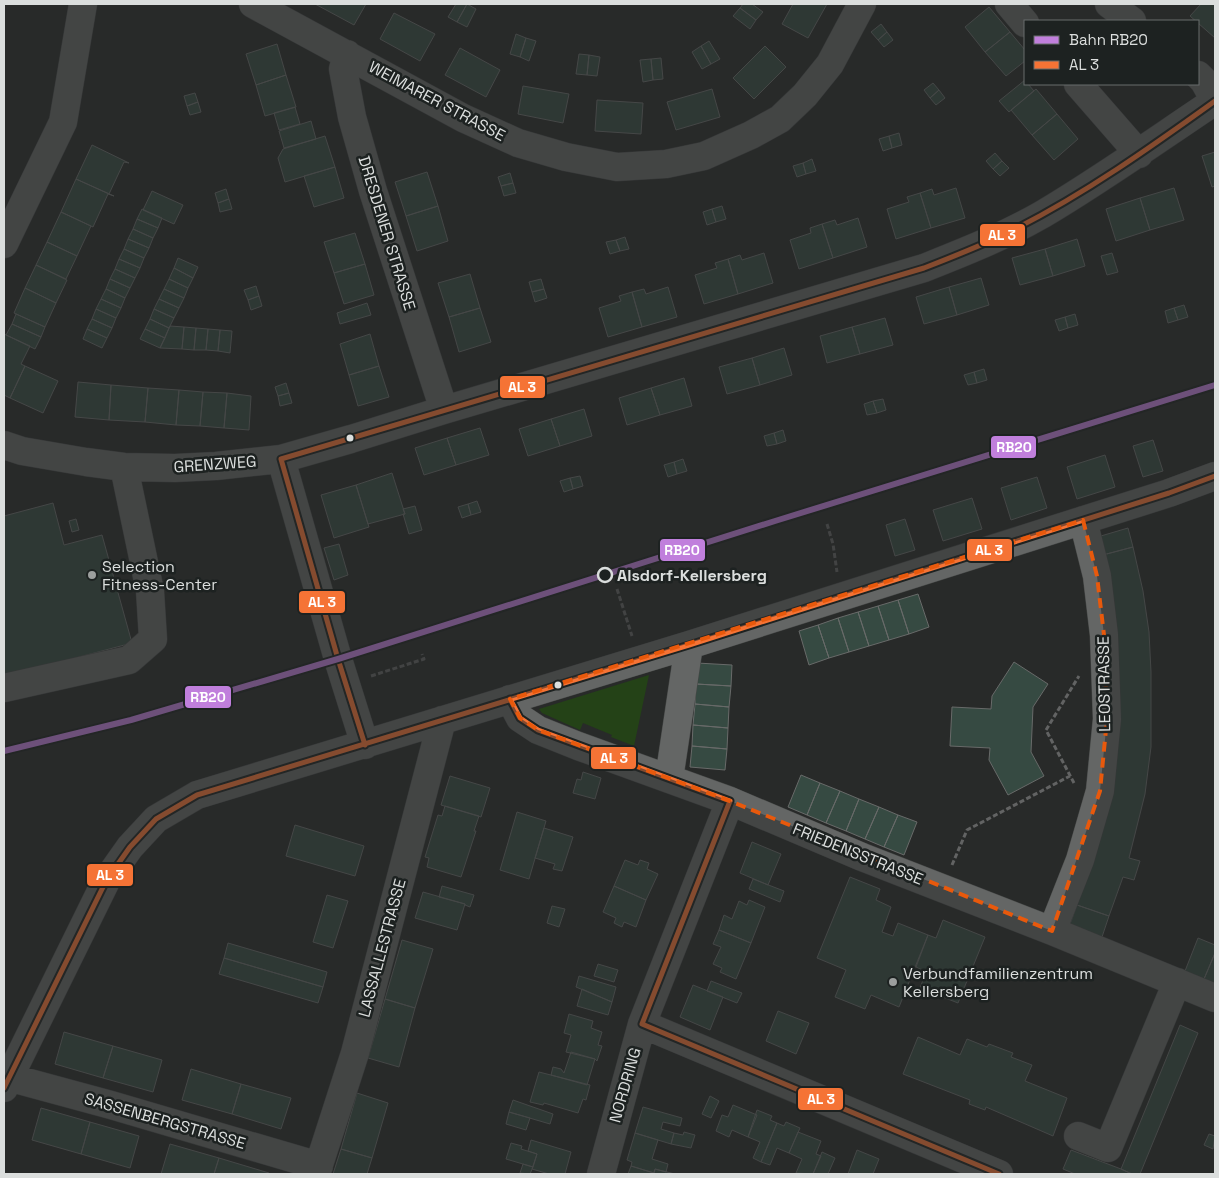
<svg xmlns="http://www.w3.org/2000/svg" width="1219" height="1178" font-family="'Space Grotesk',sans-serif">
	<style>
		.green { fill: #244217 }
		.building { fill: #364a42; stroke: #686a69 }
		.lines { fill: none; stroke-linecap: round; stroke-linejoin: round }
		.minor-casing { stroke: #454746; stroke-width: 29 }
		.path { stroke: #626363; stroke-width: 3; stroke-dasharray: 5 2.5; stroke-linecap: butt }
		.minor { stroke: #646665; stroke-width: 28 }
		.bus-1-casing { stroke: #1d2221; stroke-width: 9 }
		.bus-1 { stroke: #f57335; stroke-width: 5 }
		.rail-1-casing { stroke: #1d2221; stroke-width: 10 }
		.rail-1 { stroke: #c07fdc; stroke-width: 6 }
		.marked { fill: none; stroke: #e8590c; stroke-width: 4; stroke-dasharray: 10 6; stroke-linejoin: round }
		.bus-dot { fill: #dbdedd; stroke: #1d2221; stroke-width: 2 }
		.poi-dot { fill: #9c9f9e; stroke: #1d2221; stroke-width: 2 }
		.stop-dot { fill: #1d2221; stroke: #dbdedd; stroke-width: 2.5 }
		.labels { text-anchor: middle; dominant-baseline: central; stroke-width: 5; stroke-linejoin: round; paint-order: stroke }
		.street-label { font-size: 16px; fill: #dbdedd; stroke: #1d2221 }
		.poi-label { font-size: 16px; fill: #dbdedd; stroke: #1d2221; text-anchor: start }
		.stop-label { font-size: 16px; font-weight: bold; fill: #dbdedd; stroke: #1d2221; text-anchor: start }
		.line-badge { stroke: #1d2221; stroke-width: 2 }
		.badge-label { font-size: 14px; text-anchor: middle; font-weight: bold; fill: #fff }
	</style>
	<rect width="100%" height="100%" fill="#282a29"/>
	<path class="green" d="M649,675L634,746L611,737L612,735L583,723L580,730L542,713L539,709Z"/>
	<path class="building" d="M315,4H366L354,25Z
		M456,4H467L457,22L448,17Z
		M467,4L476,9L467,27L457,22Z
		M743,4H752L763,12L756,20L740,8Z
		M793,4H827L808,38L782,24Z
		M1201,4H1215V38L1190,16Z
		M989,7L1010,32L985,52L965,27Z
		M740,8L756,20L750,29L733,16Z
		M394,13L435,34L420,61L380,39Z
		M881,24L887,32L878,40L871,32Z
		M887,32L893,40L884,47L878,40Z
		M1010,32L1025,50V61L1006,76L985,52Z
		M516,34L526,38L520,57L510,54Z
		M526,38L536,41L529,61L520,57Z
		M709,41L720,59L711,64L701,46Z
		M277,44L286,75L256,85L246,54Z
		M701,46L711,64L702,69L692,52Z
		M765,46L786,67L754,99L733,78Z
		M460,48L500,70L486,97L445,75Z
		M579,54L589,55L587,75L576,74Z
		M589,55L600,57L597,76L587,75Z
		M661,58L663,79L653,80L651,59Z
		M651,59L653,80L643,82L640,60Z
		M286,75L296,107L265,116L256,85Z
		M1025,80V84H1028L1034,91L1009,112L999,101Z
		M933,83L939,90L930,98L924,90Z
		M523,86L569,94L563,123L518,114Z
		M712,89L720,117L676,130L667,102Z
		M1036,89L1057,114L1032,135L1011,110Z
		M939,90L945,98L936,105L930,98Z
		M195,93L198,102L187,106L184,96Z
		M597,100L643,103L641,134L595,131Z
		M198,102L201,112L190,115L187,106Z
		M295,107L300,124L279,130L274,113Z
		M1057,114L1078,139L1054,160L1032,135Z
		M311,121L316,139L284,148L279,131Z
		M899,133L902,145L892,148L889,136Z
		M325,136L335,167L285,182L278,158L283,149Z
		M889,136L892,148L883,151L879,139Z
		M92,145L129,163L124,162L109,194L76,179Z
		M1215,152V186L1212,187L1202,156Z
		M995,153L1002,161L993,169L986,161Z
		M812,159L816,171L806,174L803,163Z
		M1002,161L1009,168L1000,176L993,169Z
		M803,163L806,174L797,177L793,166Z
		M335,167L344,198L314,207L304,176Z
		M427,172L438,206L406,216L395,182Z
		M510,173L513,183L501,186L498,177Z
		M76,179L114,196L108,194L93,227L61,212Z
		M513,183L516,193L504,196L501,186Z
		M956,188L965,218L931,228L920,193L932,189L934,195Z
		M1174,188L1184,220L1150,230L1140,198Z
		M226,189L229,199L218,203L215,193Z
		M152,191L183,205L174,224L143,210Z
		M920,193L931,228L896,239L887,209L909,202L907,197Z
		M1140,198L1150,230L1116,241L1106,209Z
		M229,199L232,209L220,212L218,203Z
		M438,206L448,241L417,251L406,216Z
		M722,206L726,219L716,222L712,209Z
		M142,209L162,218L158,228L137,219Z
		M712,209L716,222L707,225L703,212Z
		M61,212L91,226L77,256L47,242Z
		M858,218L867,247L833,258L822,224L835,220L837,225Z
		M137,219L158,228L153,238L133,229Z
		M822,224L833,258L799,269L790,240L811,233L810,228Z
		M133,229L153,238L149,248L128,239Z
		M355,233L365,264L334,273L324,242Z
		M625,237L629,249L620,251L616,240Z
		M128,239L149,248L144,258L124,249Z
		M1077,239L1085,266L1053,276L1045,249Z
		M616,240L620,251L610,254L606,242Z
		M47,242L77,256L66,279L36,265Z
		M124,249L144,258L140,268L119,259Z
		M1045,249L1053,276L1020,285L1012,258Z
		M764,253L773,283L738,294L728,259L740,255L742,260Z
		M1112,253L1118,272L1107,275L1101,256Z
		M178,258L198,267L193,278L174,268Z
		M119,259L140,268L135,278L115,269Z
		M728,259L738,294L704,304L695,275L717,268L715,263Z
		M365,264L374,295L344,304L334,273Z
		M36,265L67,280L56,303L25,288Z
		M174,268L193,278L188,288L169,279Z
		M115,269L135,278L130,288L110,279Z
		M470,274L480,308L449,317L438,283Z
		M981,278L989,305L957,315L949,287Z
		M110,279L130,288L125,298L106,289Z
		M169,279L188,288L184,298L164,289Z
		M541,279L544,289L532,292L529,282Z
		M256,286L259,296L248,300L244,290Z
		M668,287L677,317L642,327L632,292L644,289L646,294Z
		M949,287L957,315L924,324L916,297Z
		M25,288L56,303L45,327L14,313Z
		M106,289L125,298L121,308L101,299Z
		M164,289L184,298L179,308L159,299Z
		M544,289L547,298L535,302L532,292Z
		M632,292L642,327L608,337L599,308L621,301L619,296Z
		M259,296L262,306L251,310L248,300Z
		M101,299L121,308L116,318L96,309Z
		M159,299L179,308L174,318L154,309Z
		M367,303L371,315L340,324L337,313Z
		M1184,305L1188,317L1178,320L1174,308Z
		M480,308L491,342L459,352L449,317Z
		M1174,308L1178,320L1168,323L1165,311Z
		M96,309L116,318L112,328L92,319Z
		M154,309L174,318L169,328L150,319Z
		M16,314L45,327L41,337L12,324Z
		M1075,314L1078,325L1068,328L1065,317Z
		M1065,317L1068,328L1059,331L1055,320Z
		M885,318L893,345L860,354L852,327Z
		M92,319L112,328L107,338L87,329Z
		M150,319L169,328L165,338L145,329Z
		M12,324L41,337L35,349L6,335Z
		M170,326L184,327L182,349L160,348Z
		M184,327L196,328L194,350L182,349Z
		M852,327L860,354L827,363L820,336Z
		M196,328L208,329L206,350H194Z
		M87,329L107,338L102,348L83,339Z
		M145,329L165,338L160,348L140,339Z
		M208,329L220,330L218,351L206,350Z
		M220,330L232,331L230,353L218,351Z
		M4,334L30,346L21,364L25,366L10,398L4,395Z
		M370,334L379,366L349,375L340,344Z
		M784,348L792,375L760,385L752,358Z
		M752,358L760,385L727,394L719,367Z
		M25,366L58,381L43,413L10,398Z
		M379,366L389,397L358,406L349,375Z
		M984,369L987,380L977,383L974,372Z
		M974,372L977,383L968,385L964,375Z
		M684,378L692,406L660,415L651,388Z
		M78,382L111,385L109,420L75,417Z
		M286,383L289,393L278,396L275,387Z
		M111,385L148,388L145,422L109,420Z
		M148,388L179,390L176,425L145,422Z
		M651,388L660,415L627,425L619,398Z
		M179,390L203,392L200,426L176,425Z
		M203,392L227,393L224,428L200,426Z
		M227,393L251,396L249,430L224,428Z
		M289,393L292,403L280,406L278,396Z
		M883,399L886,410L877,413L873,401Z
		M873,401L877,413L867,415L864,404Z
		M584,409L592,436L560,446L551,419Z
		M551,419L560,446L528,456L519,429Z
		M480,428L489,455L456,465L447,438Z
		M783,430L786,441L777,444L774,433Z
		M774,433L777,444L767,446L764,436Z
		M447,438L456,465L424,475L415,448Z
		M1153,440L1163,471L1143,477L1133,446Z
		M1105,455L1115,487L1077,499L1067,467Z
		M683,459L687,471L677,474L674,462Z
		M674,462L677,474L668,477L664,465Z
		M392,473L405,514L368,524L356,485Z
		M580,476L583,486L573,489L570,478Z
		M1037,477L1047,508L1011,520L1001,488Z
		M570,478L573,489L564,492L560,481Z
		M356,485L369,527L334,538L321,495Z
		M972,498L982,529L943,541L933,510Z
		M477,501L481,512L471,515L468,504Z
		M53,503L64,545L102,535L132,643L4,677V516Z
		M468,504L471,515L462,518L458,507Z
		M415,506L422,530L409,534L403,514H405L403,509Z
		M76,519L79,530L72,532L69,521Z
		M905,519L915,550L895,556L886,525Z
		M1128,528L1133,547L1099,556L1094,538Z
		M339,544L348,575L334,580L324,548Z
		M1133,547L1143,591L1149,632L1151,672V747L1145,794L1129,858L1140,861L1134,880L1123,877L1109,916L1077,905L1108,596L1099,556Z
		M918,594L929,627L909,634L898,600Z
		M898,600L909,634L889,640L878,606Z
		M878,606L889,640L869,646L858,612Z
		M858,612L869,646L849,652L838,618Z
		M838,618L849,652L829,658L818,625Z
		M818,625L829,658L809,665L799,631Z
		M1014,662L1048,684L1033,707L1031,752L1044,776L1008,795L989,760L990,748L950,746L952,707L991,709L992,696Z
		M697,663L732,665L731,686L696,684Z
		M696,684L731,686L729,707L695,704Z
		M695,704L729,707L728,728L693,725Z
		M693,725L728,728L727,749L692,746Z
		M692,746L727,749L725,770L690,767Z
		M583,772L601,778L595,799L573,793L577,779L581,780Z
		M801,775L820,783L807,815L788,807Z
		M450,776L490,788L481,817L441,805Z
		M820,783L840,791L826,823L807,815Z
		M840,791L859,799L846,831L826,823Z
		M859,799L879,807L865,839L846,831Z
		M445,806L479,816L474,831H476L461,877L427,867L429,858L425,857L438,815L442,816Z
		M879,807L898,815L884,847L865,839Z
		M517,812L546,821L529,879L500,870Z
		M898,815L917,822L904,855L884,847Z
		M295,825L364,846L355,876L286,856Z
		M544,828L573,837L562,871L553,869L555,864L535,858Z
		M752,842L781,854L768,885L740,873Z
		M625,860L638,865L640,860L649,863L647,869L658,874L646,900L614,886Z
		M850,877L880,889L876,900L891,907L882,932L893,936L898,923L928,935L899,1007L871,995L865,1009L835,997L846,970L817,958Z
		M753,879L784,891L780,902L749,889Z
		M442,886L474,895L470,907L465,905V904L439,897Z
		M614,886L646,900L636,927L624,922L622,927L614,923L616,918L603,912Z
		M423,892L465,904L457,930L415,918Z
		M327,895L348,901L333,948L313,942Z
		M749,900L765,907L751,943L719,930L724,915L732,919L739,901L747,905Z
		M1077,905L1109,916L1102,937L1070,924Z
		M552,906L565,909L559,927L547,923Z
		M943,920L985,937L958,1003L920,988L926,972L916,967L928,935L936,938Z
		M719,930L751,943L736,979L720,972L722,968L713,964L721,947L713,944Z
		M1198,938L1215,945V953L1204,979L1185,971Z
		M402,940L433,949L415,1008L385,999Z
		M228,943L327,972L323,987L224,958Z
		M1215,953V984L1204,979Z
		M224,958L323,987L318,1003L219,974Z
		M598,964L618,970L614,982L594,976Z
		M579,976L616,987L612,1002L576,987Z
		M711,981L742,993L737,1003L707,991Z
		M693,985L723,997L710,1030L680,1017Z
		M582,989L612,1002L608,1015L577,1006Z
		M385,999L415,1008L399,1067L368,1058Z
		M778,1011L809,1023L796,1054L766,1041Z
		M569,1014L593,1021L591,1028L602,1032L598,1045L602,1046L597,1061L595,1059L566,1052L571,1035L564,1033Z
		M1180,1025L1198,1033L1140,1174H1132L1121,1169Z
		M64,1032L113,1046L103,1078L55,1064Z
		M918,1037L960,1055L967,1039L987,1047L989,1044L1013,1053L1011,1057L1032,1065L1025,1081L1067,1098L1053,1136L986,1107L985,1110L969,1104L970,1100L903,1074Z
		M113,1046L162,1060L153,1092L103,1078Z
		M571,1052L595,1059L587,1085L551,1075L553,1067L561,1069L564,1073Z
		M191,1069L241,1084L232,1114L182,1100Z
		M539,1072L590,1085L586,1100L583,1099L578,1113L544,1103L543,1105L530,1102Z
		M241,1084L291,1098L281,1129L232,1114Z
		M357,1093L388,1103L372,1158L341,1149Z
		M710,1096L719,1101L711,1118L702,1114Z
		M513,1100L553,1114L550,1124L509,1112Z
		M733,1105L757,1115L748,1137L732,1130L729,1137L716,1131L722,1115L728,1117Z
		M643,1107L682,1118L680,1126L663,1122L661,1129L674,1133L671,1144L635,1133Z
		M41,1108L90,1122L81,1154L32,1140Z
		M757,1110L772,1116L770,1120L777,1123L761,1162L753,1158L760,1142L748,1137Z
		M509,1112L530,1118L526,1130L506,1124Z
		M90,1122L139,1136L130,1168L81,1154Z
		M786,1122L800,1128L789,1153L777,1148L770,1165L761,1162L777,1123L784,1126Z
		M684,1132L695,1135L691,1148L671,1144L674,1133L683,1135Z
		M798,1132L821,1141L816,1154L821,1156L813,1174L796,1173L802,1159L789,1153Z
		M635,1133L658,1140L652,1159L668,1164L666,1172L655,1169L654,1173L631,1166L632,1162L627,1160Z
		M1209,1134L1215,1136L1213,1149L1204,1145Z
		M531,1140L571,1152L565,1174H549L532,1169L537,1154L528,1151Z
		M511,1143L522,1146L521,1149L537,1154L533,1167L506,1159Z
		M170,1144L219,1158L214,1174H161Z
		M341,1149L372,1158L367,1174H333Z
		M857,1150L879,1159L873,1174H848Z
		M1071,1150L1121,1169L1132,1174H1075L1063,1169Z
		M822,1152L835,1158L828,1174H813Z
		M219,1158L269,1173L268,1174H214Z
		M523,1164L533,1167L530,1174L520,1173Z
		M631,1166L654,1173L655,1169L675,1174H628Z"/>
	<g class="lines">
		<defs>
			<path id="minor" d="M253,4L463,118L518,143L566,157L617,167L666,164L704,156L751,135L780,119L805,95L830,64L862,4
				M1009,4L1025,23
				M1109,4L1132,21
				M347,54L343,69L352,117L373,191L444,410
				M1198,75L1204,81L1215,101
				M1078,84L1139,154
				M4,244L63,122L83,4
				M4,445L22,451L86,462L124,467L175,468L216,466L281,459L351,439L444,410L924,268C964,252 1005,236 1043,214C1102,179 1158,139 1215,101
				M281,459L338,659L365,745
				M4,688L129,660L153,639L150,591L124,467
				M510,699L520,718L538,730L578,746L730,801L862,857L1052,931L1215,998
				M669,779L689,645
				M1052,931L1080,860L1100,791L1107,719L1104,635L1097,576L1083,520
				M642,1024L999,1174
				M4,1076L111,1105L319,1166
				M4,1088L106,881L130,847L156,819L197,795L689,645L1169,493L1215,476
				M1078,1136L1108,1148L1177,982
				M316,1174L355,1053L442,720
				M601,1174L642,1024L730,801"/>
		</defs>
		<use href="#minor" class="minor-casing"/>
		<path class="path" d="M827,524L833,544L837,572
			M617,589L632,636
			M371,676L424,659L422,654
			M1074,783L1046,730L1079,676
			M952,865L967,830L1070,776"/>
		<use href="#minor" class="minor"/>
		<defs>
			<path id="bus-1" d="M281,459L924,268C955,256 986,244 1015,229C1086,193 1151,147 1215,101
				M281,459L338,659L365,745
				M510,699L520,718L538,730L730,801
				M642,1024L999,1174
				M642,1024L730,801
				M4,1088L106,881L130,847L156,819L197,795L689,645L1169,493L1215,476"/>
		</defs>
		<use href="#bus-1" class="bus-1-casing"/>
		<use href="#bus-1" class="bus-1"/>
		<defs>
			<path id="rail-1" d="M4,751L131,720L338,659L775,521L1215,385"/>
		</defs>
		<use href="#rail-1" class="rail-1-casing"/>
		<use href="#rail-1" class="rail-1"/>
	</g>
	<path d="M0 0H1219V1178H0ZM1083,520L1097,576L1104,635L1107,719L1100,791L1052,931L730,801L538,730L520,718L510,699Z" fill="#282a29" fill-opacity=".55" fill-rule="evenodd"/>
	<path class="marked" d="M1083,520L1097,576L1104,635L1107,719L1100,791L1052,931L730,801L538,730L520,718L510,699Z"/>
	<g class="bus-dot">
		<circle cx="350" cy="438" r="4.5"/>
		<circle cx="558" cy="685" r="4.5"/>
	</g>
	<g class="poi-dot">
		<circle cx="92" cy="575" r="5"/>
		<circle cx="893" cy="982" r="5"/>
	</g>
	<circle class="stop-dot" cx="605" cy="575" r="7"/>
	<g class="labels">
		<g class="street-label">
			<text transform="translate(437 101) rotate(28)">WEIMARER STRASSE</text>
			<text transform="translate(387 233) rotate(73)">DRESDENER STRASSE</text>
			<text transform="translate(215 464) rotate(-4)">GRENZWEG</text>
			<text transform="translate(1104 684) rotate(-91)">LEOSTRASSE</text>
			<text transform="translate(858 854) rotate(22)">FRIEDENSSTRASSE</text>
			<text transform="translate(382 948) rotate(-75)">LASSALLESTRASSE</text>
			<text transform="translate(625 1085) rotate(-74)">NORDRING</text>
			<text transform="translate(165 1121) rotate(16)">SASSENBERGSTRASSE</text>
		</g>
		<g class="poi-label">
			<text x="102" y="566">Selection<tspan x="102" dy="18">Fitness-Center</tspan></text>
			<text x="903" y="973">Verbundfamilienzentrum<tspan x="903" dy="18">Kellersberg</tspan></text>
		</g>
		<g class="stop-label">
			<text x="617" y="575">Alsdorf-Kellersberg</text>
		</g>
	</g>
	<g class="line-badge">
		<rect x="979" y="223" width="47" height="24" rx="5" fill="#f57335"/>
		<rect x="499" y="375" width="47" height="24" rx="5" fill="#f57335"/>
		<rect x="990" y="435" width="47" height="24" rx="5" fill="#c07fdc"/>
		<rect x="966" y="538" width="47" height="24" rx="5" fill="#f57335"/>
		<rect x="659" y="538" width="47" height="24" rx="5" fill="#c07fdc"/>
		<rect x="298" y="590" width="48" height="24" rx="5" fill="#f57335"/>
		<rect x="184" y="685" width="48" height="24" rx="5" fill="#c07fdc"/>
		<rect x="590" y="746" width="47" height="24" rx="5" fill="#f57335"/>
		<rect x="86" y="863" width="48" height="24" rx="5" fill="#f57335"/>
		<rect x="797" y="1087" width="47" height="24" rx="5" fill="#f57335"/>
	</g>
	<g class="badge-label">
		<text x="1002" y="240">AL 3</text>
		<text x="522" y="392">AL 3</text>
		<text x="1014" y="452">RB20</text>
		<text x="989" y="555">AL 3</text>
		<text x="682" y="555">RB20</text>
		<text x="322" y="607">AL 3</text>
		<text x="208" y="702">RB20</text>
		<text x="614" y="763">AL 3</text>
		<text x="110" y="880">AL 3</text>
		<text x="821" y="1104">AL 3</text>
	</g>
	<rect width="1219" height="1178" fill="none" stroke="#dbdedd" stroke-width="10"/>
	<rect x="1024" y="20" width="175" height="65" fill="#1d2221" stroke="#696d6c"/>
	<rect x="1034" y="36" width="25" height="8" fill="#c07fdc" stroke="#696d6c"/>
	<text x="1069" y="45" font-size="15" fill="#dbdedd">Bahn RB20</text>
	<rect x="1034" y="61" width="25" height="8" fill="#f57335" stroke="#696d6c"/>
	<text x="1069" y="70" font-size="15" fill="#dbdedd">AL 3</text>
</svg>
